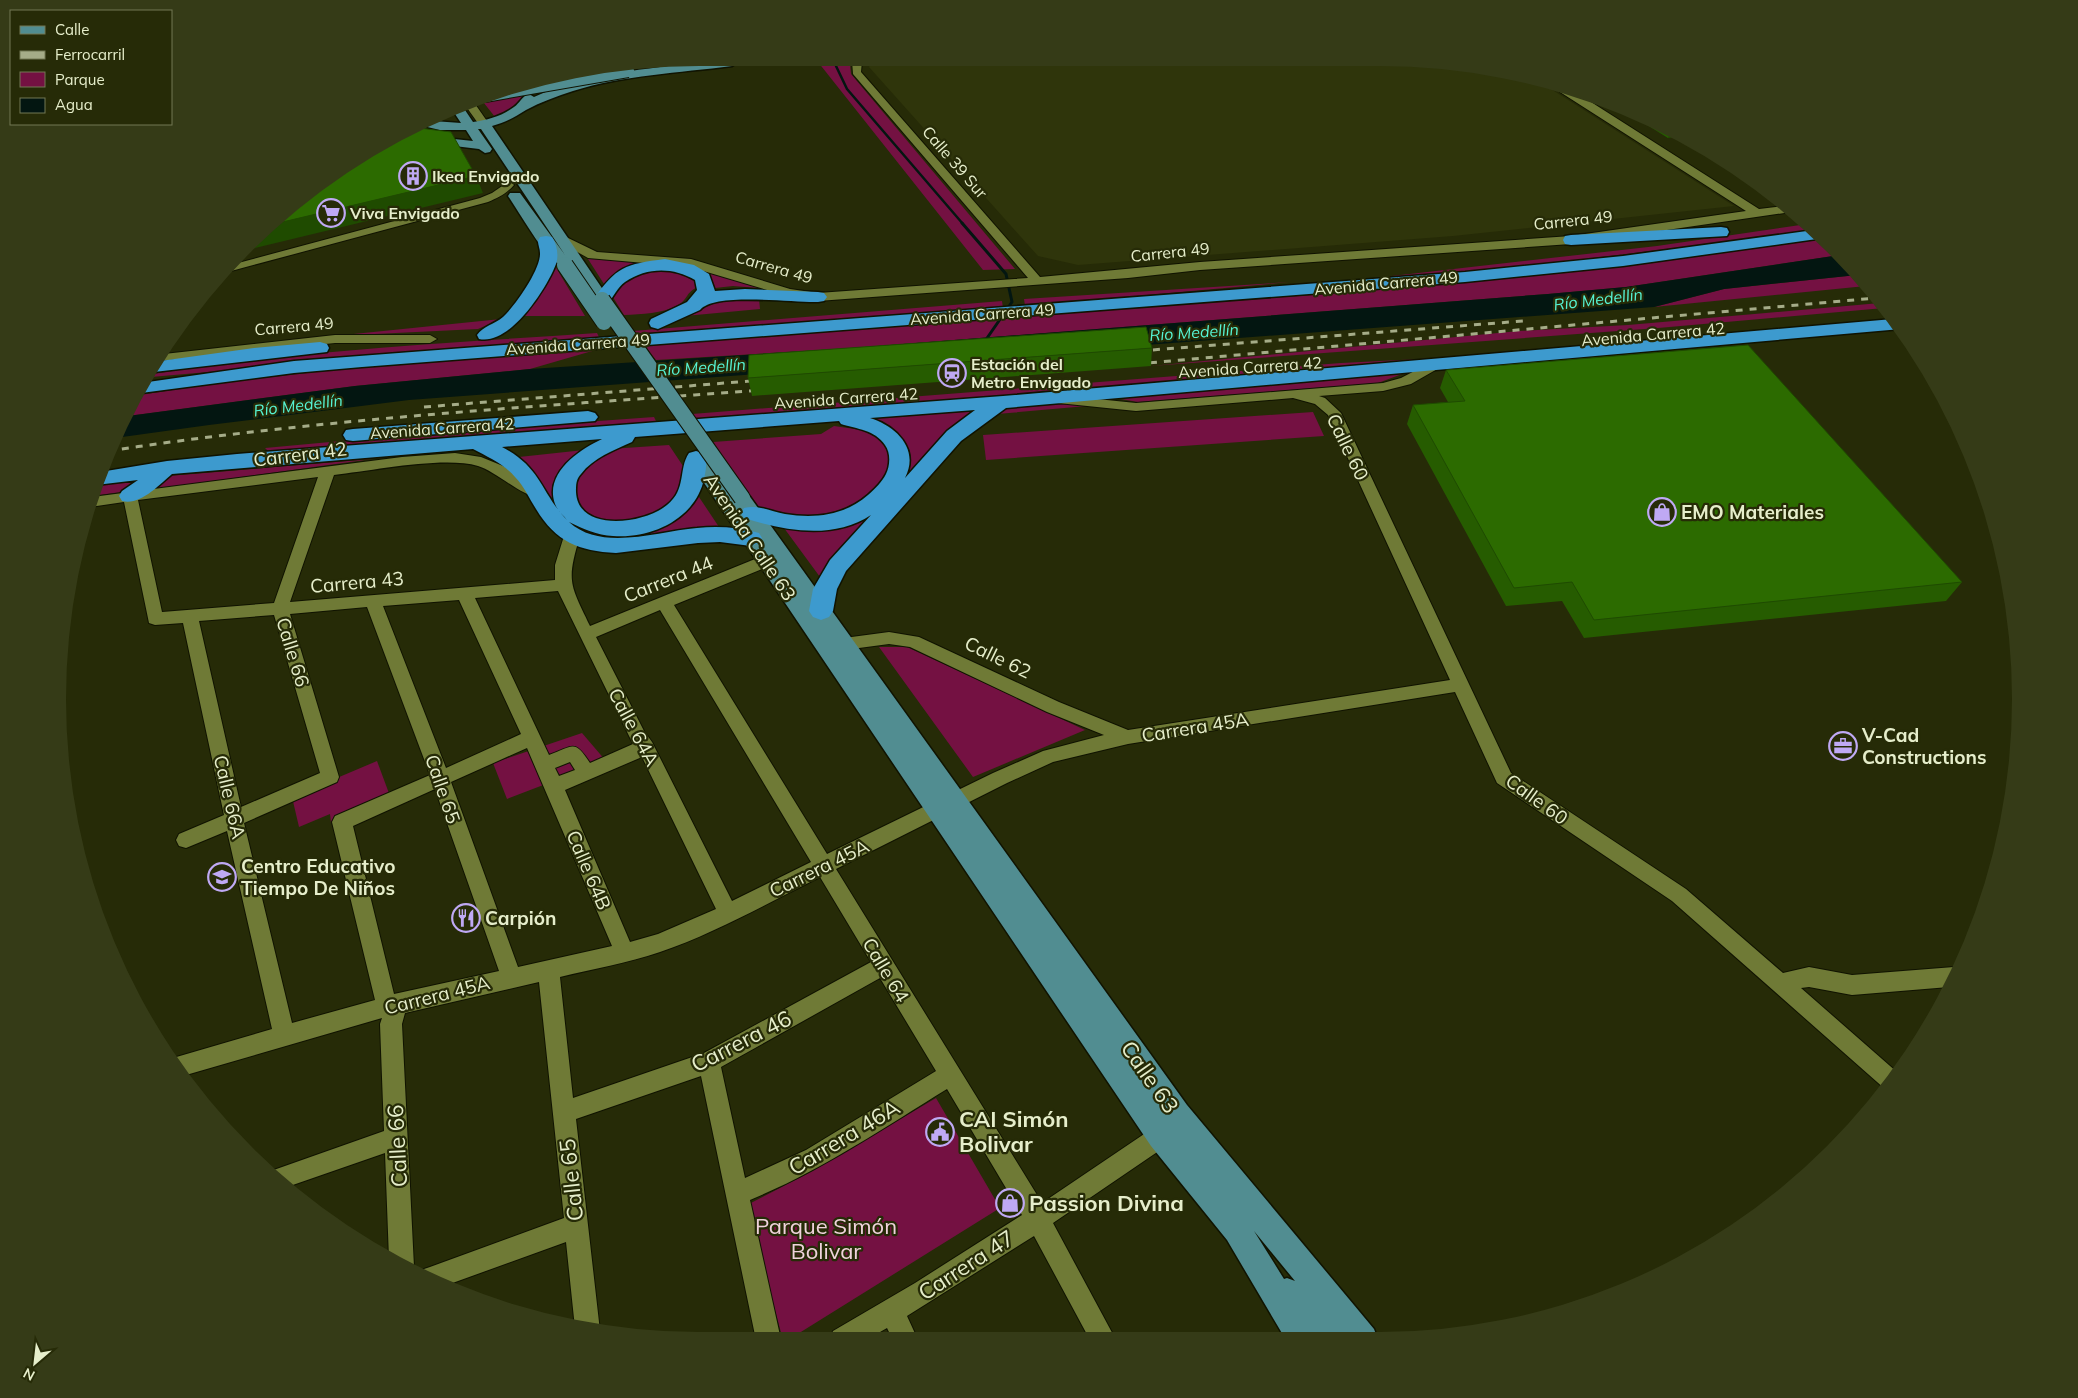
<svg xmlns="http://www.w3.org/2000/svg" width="2078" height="1398" font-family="Mulish,sans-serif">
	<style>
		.built { fill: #2f350b }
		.green { fill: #741142 }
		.water { fill: #031611 }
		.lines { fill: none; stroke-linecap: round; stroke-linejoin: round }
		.stream-far1 { stroke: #031611; stroke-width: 2.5 }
		.stream { stroke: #031611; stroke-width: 3 }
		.minor-casing { stroke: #101301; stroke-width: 2 }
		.major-casing { stroke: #101301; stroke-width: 3 }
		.highway-casing { stroke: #101301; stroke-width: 3 }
		.minor { fill: #6f7a36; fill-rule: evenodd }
		.major { fill: #518d91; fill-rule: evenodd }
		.highway { fill: #3d9ace; fill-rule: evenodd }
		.rail { stroke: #a5ac88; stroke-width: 3; stroke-dasharray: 7 7; stroke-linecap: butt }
		.major-bridge-far1-casing { stroke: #101301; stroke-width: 14; stroke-linecap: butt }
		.major-bridge-casing { stroke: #101301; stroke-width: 18; stroke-linecap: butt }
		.major-bridge-far1 { stroke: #518d91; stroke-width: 12 }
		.major-bridge { stroke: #518d91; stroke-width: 16 }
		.wall { fill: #265c00 }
		.shaded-wall { fill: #1f4b00 }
		.building { fill: #2c6b00; stroke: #1f4b00 }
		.labels { text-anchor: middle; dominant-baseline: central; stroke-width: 4.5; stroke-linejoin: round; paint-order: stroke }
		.far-street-label { font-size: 16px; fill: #e6eecb; stroke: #262b07 }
		.far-poi-label { font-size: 16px; font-weight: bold; fill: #e6eecb; stroke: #262b07; text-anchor: start }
		.far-water-label { font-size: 16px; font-style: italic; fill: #56f4d5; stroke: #262b07 }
		.street-label { font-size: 19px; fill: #e6eecb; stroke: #262b07 }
		.poi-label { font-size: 19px; font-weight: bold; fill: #e6eecb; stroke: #262b07; text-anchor: start }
		.near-street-label { font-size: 22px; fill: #e6eecb; stroke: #262b07 }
		.near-poi-label { font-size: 22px; font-weight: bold; fill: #e6eecb; stroke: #262b07; text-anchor: start }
		.near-park-label { font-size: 22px; fill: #f0d3dc; stroke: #262b07 }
	</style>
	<rect width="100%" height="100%" fill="#262b07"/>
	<path class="built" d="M1379,58L1504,70L1540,82L1734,206L1453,236L1078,265L1038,256L869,67L872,61Z"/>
	<path class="green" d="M852,61L850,64L851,74L1015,269L983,270L818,62Z
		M522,95L521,102L506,113L495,117L480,98Z
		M1807,224L1815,231L1527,266L1313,285L1657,246Z
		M1825,239L1840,255L1626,287L1548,294L852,348L656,360L643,343L1369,291L1608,267Z
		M591,257L601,260C625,261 648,259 671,262C705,266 737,278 769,289L733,286L715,288C713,281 710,275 704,271C688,261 644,260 627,269C618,272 611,279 604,284L588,259Z
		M555,266L585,316H522Z
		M665,267L694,276L701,286C685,291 689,299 678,305C662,314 642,314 624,315L611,294L627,277Z
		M1857,275L1866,286L1654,307L1724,289Z
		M1290,282L1025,306L1024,299Z
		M727,297L759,299L760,309L685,316L694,313L710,301Z
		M1002,301L1003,308L636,335L633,331Z
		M1880,303L1884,308L1658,328L1151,366L1519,331L1628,325Z
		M501,319L478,329L334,336Z
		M597,333L599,337L364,356L254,368L151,377L153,374C299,350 449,343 597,333Z
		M606,347L530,369L355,386L128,416L140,395C295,370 450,359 606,347Z
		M1440,358L1050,393L698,421L692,414L1341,363Z
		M1410,371L1378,383L1138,402L1115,398Z
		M1058,403L1087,406L997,414L1009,408Z
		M974,411L820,577L784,528L812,530L875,511L905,477L909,452L900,436L869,419Z
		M1313,412L1324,436L986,460L983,435Z
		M654,417L658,425L269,452L265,448L417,434Z
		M834,426L862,430L883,440L894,464L872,496L837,514L799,519L756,510L713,442L821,434Z
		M669,445L685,469L684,481L671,503L658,515L614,524L591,515L573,502L572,484L585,465L610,449Z
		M584,450L561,478L579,525L597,534L611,536L697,494L721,530L605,540L568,527L528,465L519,457Z
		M372,459L147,490L168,476Z
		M138,480L121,492L92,496L95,486Z
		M879,647H907L1085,730L973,777Z
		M582,733L606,761L507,799L493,763Z
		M377,761L390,796L331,823L330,814L299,827L292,797Z
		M936,1098L1000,1208L788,1340H783L747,1205L811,1172Z"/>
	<path class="water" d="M1840,255L1857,275L1724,289L1654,307L409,400L209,425L115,438L128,416L355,386L530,369L852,348L1548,294L1626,287Z"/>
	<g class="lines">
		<path class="stream-far1" d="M838,61L836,66L847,89L963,224"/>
		<path class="stream" d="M962,223L1006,274L1012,302L985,341"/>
		<defs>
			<path id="minor" d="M852,61H862L861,72L1040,277L1200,262L1571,236L1746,211L1560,92V89L1580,95L1759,209L1785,206L1791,212L1571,244L1200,270L1128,278L818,301L784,295L690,267L588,258L556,240L558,237H566L597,252L691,259L790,289L818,293L1028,278L853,74Z
				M473,101L489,124L488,126H480L465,105Z
				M508,182L512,183L514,185C506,194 498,198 488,202L220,274L227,266L480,198L492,193Z
				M335,335H430L437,339L430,343H335L160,361L164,354Z
				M1434,361L1441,365L1439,368L1411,384L1383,391L1319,396L1325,398L1341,413L1511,773L1686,889L1783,973L1809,967L1852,975L1954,967L1959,969L1949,987L1852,995L1809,987L1801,988L1898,1073L1885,1089L1672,901L1497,783L1455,692L1128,744L1053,762L1007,783L836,869L1042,1203L1153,1128L1161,1125L1169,1128L1172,1136L1169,1144L1053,1223L1116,1340H1090L1034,1236L907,1316L918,1340H893L887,1328L866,1340H830L833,1331L915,1283L1022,1215L947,1089C882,1129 820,1171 750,1200L781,1340H756L701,1076L576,1119L600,1331L575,1328L566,1242L447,1285L419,1276L421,1270L430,1267L564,1218L539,982L405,1013L402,1024L414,1267L412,1272L389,1259L385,1153L287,1187L268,1172L384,1131L380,1024L382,1018L186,1075L173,1058L272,1029L227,831L186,848L179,846L176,840L179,834L224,815L183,623L155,625L149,623L124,502L90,507H88L92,497L402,457L455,453L481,457L503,466L542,489L544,493L542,497C527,501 496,471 478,466C443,456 372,471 334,475L290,602L555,580V565L564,536L567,532L572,531L577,532L580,536C566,582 570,584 590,626L760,557L766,555L772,557L774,561L772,565L674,605L827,854L993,773L1043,751L1104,735L1047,712L910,647L889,644L844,650L838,648L836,644L838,640L844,638L889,632L919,637L1059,702L1128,730L1450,680L1328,415L1315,404L1293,398L1136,411L1058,403L1051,399L1058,395L1136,403L1383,383L1401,378ZM318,477L274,603L162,612L138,500ZM558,591L633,744L590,763C574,739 574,746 549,755L475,598ZM459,600L521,734L446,768L383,606ZM367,607L430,775L335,816L332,822L375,1000L292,1023L244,823L337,782L339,777L290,614ZM660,610L811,862L732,901L652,742L644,731L596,637ZM274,615L320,773L241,807L199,621ZM527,748L612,946L518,967L451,782ZM642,757L716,909L658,934L630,942L565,790ZM570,762L575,770L559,776L555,768ZM435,789L499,971L394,994L353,826ZM820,877L871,962L704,1053L573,1098L560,977C593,969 627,963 660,952C715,933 768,903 820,877ZM880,978L936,1071L806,1150L745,1178L721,1067Z"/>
			<path id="major" d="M703,62H738L732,66C679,73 624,75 573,91C557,96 541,102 526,110C515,117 505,123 492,126L610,300L607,303H597L567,259L565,262C561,263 557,264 554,261C541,250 519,212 508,196L510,193H520L565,255L481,129H478L492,149L490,152L485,153L479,149L397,139L407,134L473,141L466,130H440L423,126L433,121L461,123L453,111L463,107L473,122C488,120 502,116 514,107C520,103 522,96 529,94L534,97C586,73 647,69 703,62Z
				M696,452L702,454L733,498L736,494L742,492L748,494L1187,1105L1374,1329L1378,1340H1344L1338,1333L1340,1340H1286L1227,1240L1151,1146L690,462L687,458L690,454ZM1254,1231L1295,1281L1287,1278L1284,1279Z"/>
			<path id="highway" d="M1721,227L1727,228L1729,232L1727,236L1571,245L1565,244L1563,240L1565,236L1571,235Z
				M1814,230L1824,238L1623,266L1465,282L362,367L294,373L141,393L148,382L294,361L1465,272L1623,256Z
				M546,236L552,237C557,245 559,255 556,264C547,288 510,346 479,339L477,335C483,326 495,324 503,317C515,306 541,269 540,253C540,249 538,245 538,241L540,237Z
				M665,259L694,265L709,274L715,291L745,289L818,292L824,293L827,297L824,301L818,302C793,303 715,292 700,310L658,329L651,327L649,323L651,319L687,302L697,290L695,280C673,267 647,267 625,282C618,287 613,297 608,304L602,305L596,304L593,300C616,267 625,264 665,259Z
				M1893,319L1901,329L1006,408L961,441L846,571L837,589L833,611L829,617L821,620L813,617L809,611L813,589L830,560L871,515C834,540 784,531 744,518L741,513L744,508C758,504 772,512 785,514C816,519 845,515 868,495C875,489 882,482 886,474C890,466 891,453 885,445C875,430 857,429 841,424L839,421L635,437L632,442C614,450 593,458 581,474C576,479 576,485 576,492C578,533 645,524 667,505C687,489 678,469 689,453L696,451L703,453C709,461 705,474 703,483C692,521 649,539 613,536C597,535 583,529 569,522C602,552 658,531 697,528C717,526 739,527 759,533L762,538L759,543L751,546L720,542L698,543L616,553C579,551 556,542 536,509C529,498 524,486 515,477C504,464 488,457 473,449L172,474C159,485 140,506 122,501L119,496L122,491L138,480L96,485L100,472L167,461L237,454L1003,396ZM975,410L947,431L905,478C920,449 896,426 870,418ZM602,439C579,450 544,473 555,504C557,510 563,515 567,520C540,492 542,468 502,447Z
				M320,342L327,344L329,348L327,352L154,372L160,361L254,348Z
				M588,411L595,413L598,417L595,421L353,441L346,440L343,435L346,430L353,429Z"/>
		</defs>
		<use href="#minor" class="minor-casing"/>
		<use href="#major" class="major-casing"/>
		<use href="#highway" class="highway-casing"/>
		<use href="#minor" class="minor"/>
		<use href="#major" class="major"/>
		<use href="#highway" class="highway"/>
		<path class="rail" d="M1139,351L1523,321
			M1136,364L1876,298
			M424,407L763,380
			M108,451C325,418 545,406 764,390"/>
		<defs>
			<path id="major-bridge-far1" d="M485,96L628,71"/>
			<path id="major-bridge" d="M565,265L604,322
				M602,300L742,498"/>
		</defs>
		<use href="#major-bridge-far1" class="major-bridge-far1-casing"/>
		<use href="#major-bridge" class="major-bridge-casing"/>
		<use href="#major-bridge-far1" class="major-bridge-far1"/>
		<use href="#major-bridge" class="major-bridge"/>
	</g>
	<path class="wall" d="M1623,110L1663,124L1682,135L1668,138Z
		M1152,348L1151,366L752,396L748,378Z
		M1446,370L1962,582L1946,601L1584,638L1562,601L1506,606L1407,424L1413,405L1448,402L1440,388Z"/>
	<path class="shaded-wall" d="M1672,129L1682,135L1668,138Z
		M476,176L483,193L239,252L246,245L270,225Z"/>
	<path class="building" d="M419,128L451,132L476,176L270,225L342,166Z
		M1146,327L1152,348L748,378L749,355Z
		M1748,345L1962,582L1594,620L1572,582L1514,588L1413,405L1465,401L1446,370Z"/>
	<defs>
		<symbol id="building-ring" viewBox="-11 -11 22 22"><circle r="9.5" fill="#262b07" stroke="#bfa9f4" stroke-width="1.5"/><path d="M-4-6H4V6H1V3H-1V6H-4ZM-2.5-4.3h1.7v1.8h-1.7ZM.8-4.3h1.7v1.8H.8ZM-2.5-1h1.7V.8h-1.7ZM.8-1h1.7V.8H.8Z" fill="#bfa9f4"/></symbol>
		<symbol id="supermarket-ring" viewBox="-11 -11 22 22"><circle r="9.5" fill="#262b07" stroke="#bfa9f4" stroke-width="1.5"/><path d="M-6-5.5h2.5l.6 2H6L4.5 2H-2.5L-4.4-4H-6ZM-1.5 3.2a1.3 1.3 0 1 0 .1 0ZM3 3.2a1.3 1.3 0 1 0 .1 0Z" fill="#bfa9f4"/></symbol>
		<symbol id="station-ring" viewBox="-11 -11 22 22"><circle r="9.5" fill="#262b07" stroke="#bfa9f4" stroke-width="1.5"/><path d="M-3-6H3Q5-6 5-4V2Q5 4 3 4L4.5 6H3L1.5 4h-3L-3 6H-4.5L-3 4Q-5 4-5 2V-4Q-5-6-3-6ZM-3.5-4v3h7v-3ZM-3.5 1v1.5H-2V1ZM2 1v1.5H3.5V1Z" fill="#bfa9f4"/></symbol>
		<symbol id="shop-ring" viewBox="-11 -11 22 22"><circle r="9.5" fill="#262b07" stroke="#bfa9f4" stroke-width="1.5"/><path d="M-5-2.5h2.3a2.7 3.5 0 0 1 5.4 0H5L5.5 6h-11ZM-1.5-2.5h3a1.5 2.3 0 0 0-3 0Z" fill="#bfa9f4"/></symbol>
		<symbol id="office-ring" viewBox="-11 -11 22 22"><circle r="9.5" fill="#262b07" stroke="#bfa9f4" stroke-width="1.5"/><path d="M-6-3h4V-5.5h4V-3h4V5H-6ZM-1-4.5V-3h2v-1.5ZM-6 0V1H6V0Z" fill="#bfa9f4"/></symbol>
		<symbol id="school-ring" viewBox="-11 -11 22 22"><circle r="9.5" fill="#262b07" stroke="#bfa9f4" stroke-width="1.5"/><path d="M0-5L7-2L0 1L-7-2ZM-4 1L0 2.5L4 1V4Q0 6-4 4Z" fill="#bfa9f4"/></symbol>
		<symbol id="restaurant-ring" viewBox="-11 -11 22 22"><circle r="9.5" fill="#262b07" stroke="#bfa9f4" stroke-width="1.5"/><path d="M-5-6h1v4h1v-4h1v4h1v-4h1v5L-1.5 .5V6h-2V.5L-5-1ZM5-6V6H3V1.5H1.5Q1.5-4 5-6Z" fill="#bfa9f4"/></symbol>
		<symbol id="civic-ring" viewBox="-11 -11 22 22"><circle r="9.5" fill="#262b07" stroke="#bfa9f4" stroke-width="1.5"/><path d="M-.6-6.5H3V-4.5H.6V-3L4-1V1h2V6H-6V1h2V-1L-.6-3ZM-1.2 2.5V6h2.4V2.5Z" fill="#bfa9f4"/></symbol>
	</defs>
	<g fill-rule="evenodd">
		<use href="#building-ring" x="397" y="160" width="32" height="32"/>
		<use href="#supermarket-ring" x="315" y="197" width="32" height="32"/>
		<use href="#station-ring" x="936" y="357" width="32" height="32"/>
		<use href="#shop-ring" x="1646" y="496" width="32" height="32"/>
		<use href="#office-ring" x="1827" y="730" width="32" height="32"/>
		<use href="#school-ring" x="206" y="861" width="32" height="32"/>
		<use href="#restaurant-ring" x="450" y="902" width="32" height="32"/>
		<use href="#civic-ring" x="924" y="1116" width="32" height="32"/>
		<use href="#shop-ring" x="994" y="1187" width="32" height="32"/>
	</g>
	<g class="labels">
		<g class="far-street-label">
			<text transform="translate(955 162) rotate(49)">Calle 39 Sur</text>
			<text transform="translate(1573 220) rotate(-6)">Carrera 49</text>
			<text transform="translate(1170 252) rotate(-6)">Carrera 49</text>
			<text transform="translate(774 267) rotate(16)">Carrera 49</text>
			<text transform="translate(1386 283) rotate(-5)">Avenida Carrera 49</text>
			<text transform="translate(982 314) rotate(-4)">Avenida Carrera 49</text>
			<text transform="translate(294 326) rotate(-5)">Carrera 49</text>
			<text transform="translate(1653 334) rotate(-5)">Avenida Carrera 42</text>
			<text transform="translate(578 344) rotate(-4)">Avenida Carrera 49</text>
			<text transform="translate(1250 367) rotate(-4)">Avenida Carrera 42</text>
			<text transform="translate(846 398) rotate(-4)">Avenida Carrera 42</text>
			<text transform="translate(442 428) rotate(-4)">Avenida Carrera 42</text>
		</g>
		<g class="far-poi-label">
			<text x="432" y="176">Ikea Envigado</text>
			<text x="350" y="213">Viva Envigado</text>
			<text x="971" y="364">Estación del<tspan x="971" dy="18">Metro Envigado</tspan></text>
		</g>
		<g class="far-water-label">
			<text transform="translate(1598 299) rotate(-7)">Río Medellín</text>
			<text transform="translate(1194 332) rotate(-4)">Río Medellín</text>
			<text transform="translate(701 367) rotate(-4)">Río Medellín</text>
			<text transform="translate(298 405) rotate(-7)">Río Medellín</text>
		</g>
		<g class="street-label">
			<text transform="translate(1348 447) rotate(64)">Calle 60</text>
			<text transform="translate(300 454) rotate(-7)">Carrera 42</text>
			<text transform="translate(750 537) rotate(56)">Avenida Calle 63</text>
			<text transform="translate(668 579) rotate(-22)">Carrera 44</text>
			<text transform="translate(357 582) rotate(-5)">Carrera 43</text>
			<text transform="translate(293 652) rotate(73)">Calle 66</text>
			<text transform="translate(998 657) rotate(26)">Calle 62</text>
			<text transform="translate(634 727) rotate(62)">Calle 64A</text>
			<text transform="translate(1195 727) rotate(-9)">Carrera 45A</text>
			<text transform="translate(443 789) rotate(71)">Calle 65</text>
			<text transform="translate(230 797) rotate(77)">Calle 66A</text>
			<text transform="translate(1537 799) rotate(36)">Calle 60</text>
			<text transform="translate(819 868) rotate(-26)">Carrera 45A</text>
			<text transform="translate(589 870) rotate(67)">Calle 64B</text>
			<text transform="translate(886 970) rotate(59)">Calle 64</text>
			<text transform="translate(437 995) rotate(-14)">Carrera 45A</text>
		</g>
		<g class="poi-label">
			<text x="1681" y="512">EMO Materiales</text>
			<text x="1862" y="735">V-Cad<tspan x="1862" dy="22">Constructions</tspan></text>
			<text x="241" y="866">Centro Educativo<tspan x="241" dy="22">Tiempo De Niños</tspan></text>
			<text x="485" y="918">Carpión</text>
		</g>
		<g class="near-street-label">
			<text transform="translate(741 1041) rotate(-27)">Carrera 46</text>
			<text transform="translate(1150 1077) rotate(55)">Calle 63</text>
			<text transform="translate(844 1137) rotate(-31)">Carrera 46A</text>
			<text transform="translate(397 1146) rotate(-93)">Calle 66</text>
			<text transform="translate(571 1180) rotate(-96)">Calle 65</text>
			<text transform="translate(966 1265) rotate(-33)">Carrera 47</text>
		</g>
		<g class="near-poi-label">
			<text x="959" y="1119">CAI Simón<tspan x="959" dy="25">Bolivar</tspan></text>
			<text x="1029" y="1203">Passion Divina</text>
		</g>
		<g class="near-park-label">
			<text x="826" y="1226">Parque Simón<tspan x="826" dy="25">Bolivar</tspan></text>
		</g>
	</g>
	<path d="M0 0H2078V1398H0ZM699 66H1379A633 633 0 0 1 2012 699V699A633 633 0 0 1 1379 1332H699A633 633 0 0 1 66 699V699A633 633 0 0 1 699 66Z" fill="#353b17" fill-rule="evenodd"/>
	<rect x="10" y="10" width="162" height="115" fill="#262b07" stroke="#737955"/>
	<rect x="20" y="26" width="25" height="8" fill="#518d91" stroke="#737955"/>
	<text x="55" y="35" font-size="15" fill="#e6eecb">Calle</text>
	<rect x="20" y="51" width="25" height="8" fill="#a5ac88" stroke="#737955"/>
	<text x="55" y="60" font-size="15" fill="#e6eecb">Ferrocarril</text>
	<rect x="20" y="72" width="25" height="15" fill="#741142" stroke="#737955"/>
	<text x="55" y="85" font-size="15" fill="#e6eecb">Parque</text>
	<rect x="20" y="98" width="25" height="15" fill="#031611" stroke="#737955"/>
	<text x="55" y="110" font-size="15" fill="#e6eecb">Agua</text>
	<g transform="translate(35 1363) rotate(208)" stroke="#262b07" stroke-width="4" paint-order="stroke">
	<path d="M0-4L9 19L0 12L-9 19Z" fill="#e6eecb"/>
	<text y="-8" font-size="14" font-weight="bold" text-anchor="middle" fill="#e6eecb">N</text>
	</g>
</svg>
